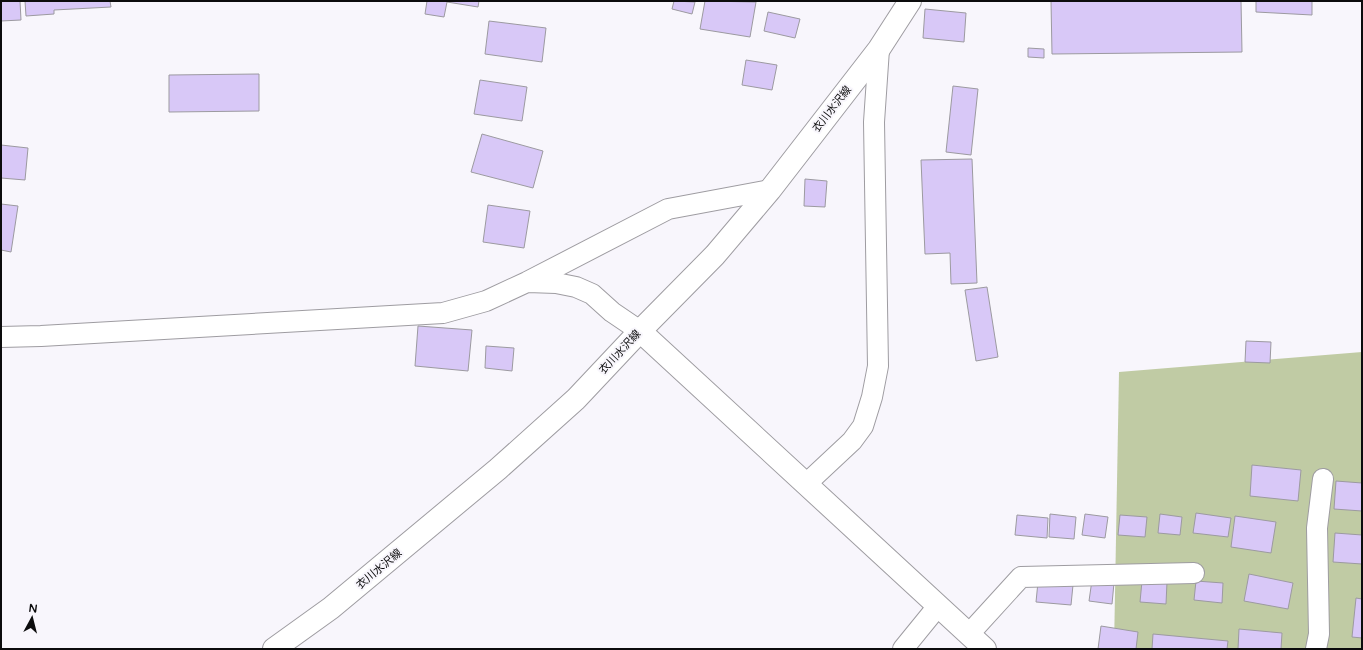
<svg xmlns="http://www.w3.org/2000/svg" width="1363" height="650" font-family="'Varela Round','Noto Sans JP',sans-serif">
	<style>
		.green { fill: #c0cba4 }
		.building { fill: #d8c8f7; stroke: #9c9aa0 }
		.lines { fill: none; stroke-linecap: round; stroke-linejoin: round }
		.minor-casing { stroke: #9e9ca1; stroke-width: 22 }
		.tertiary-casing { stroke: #9e9ca1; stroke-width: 24 }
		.secondary-casing { stroke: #9e9ca1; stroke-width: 24 }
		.minor { stroke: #fff; stroke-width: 20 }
		.tertiary { stroke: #fff; stroke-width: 22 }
		.secondary { stroke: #fff; stroke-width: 22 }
		.labels { text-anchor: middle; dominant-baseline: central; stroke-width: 4; stroke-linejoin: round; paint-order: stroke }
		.street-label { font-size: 11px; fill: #0c0c0d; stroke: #f8f6fc }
	</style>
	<rect width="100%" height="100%" fill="#f8f6fc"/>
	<path class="green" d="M1362,352V649H1114L1119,372Z"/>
	<path class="building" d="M1,1H20L21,20L1,21Z
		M25,1H110L111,7L54,10V14L26,16Z
		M427,1H479L478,7L447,2L444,17L425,14Z
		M674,1L695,2L692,14L672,9Z
		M705,1L756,2L750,37L700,29Z
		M1051,1H1241L1242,52L1052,54Z
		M1256,1H1312V15L1256,12Z
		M925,9L966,13L964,42L923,38Z
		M768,12L800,19L795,38L764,31Z
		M489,21L546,28L542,62L485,54Z
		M1028,48L1044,49V58L1028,57Z
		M746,60L777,65L772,90L742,85Z
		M259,74V111L169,112V75Z
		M480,80L527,87L522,121L474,114Z
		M953,86L978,89L971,155L946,152Z
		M482,134L543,151L533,188L471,172Z
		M1,145L28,148L25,180L1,178Z
		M972,159L977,283L951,284L950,253L925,254L921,160Z
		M805,179L827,181L825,207L804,206Z
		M1,204L18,206L11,252L1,250Z
		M488,205L530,211L524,248L483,242Z
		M987,287L998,357L976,361L965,290Z
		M418,326L472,330L468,371L415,366Z
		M1246,341L1271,342L1270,363L1245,362Z
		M486,346L514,348L512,371L485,368Z
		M1252,465L1301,470L1298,501L1250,496Z
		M1336,481L1362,483V511L1334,509Z
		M1196,513L1231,518L1228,537L1193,533Z
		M1050,514L1076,517L1074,539L1049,537Z
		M1085,514L1108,517L1105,538L1082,535Z
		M1160,514L1182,517L1180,535L1158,533Z
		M1017,515L1048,518L1047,538L1015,535Z
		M1120,515L1147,517L1145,537L1118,535Z
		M1235,516L1276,522L1271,553L1231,547Z
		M1335,533L1362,535V564L1333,562Z
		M1249,574L1293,583L1288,609L1244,601Z
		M1092,580L1114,583L1112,604L1089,601Z
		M1142,581L1167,582L1166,604L1140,602Z
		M1196,581L1223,583L1222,603L1194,600Z
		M1038,582L1073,585L1071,605L1036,602Z
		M1356,598L1362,599V638L1352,637Z
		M1101,626L1138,632L1136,649H1098Z
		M1239,629L1282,633L1281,649H1238Z
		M1153,634L1228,641L1227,649H1152Z"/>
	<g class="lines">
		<defs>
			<path id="minor" d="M528,282L556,283L576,287L592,294L612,312L640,331
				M1,337L41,336L443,313L486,301L527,282L668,209L770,190
				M806,484L852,441L863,426L872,397L878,366L874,122L879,49
				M969,634L1021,577L1194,573
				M903,649L938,606
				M1316,649L1319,634L1317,528L1323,479"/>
			<path id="tertiary" d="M640,331L985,649"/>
			<path id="secondary" d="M274,649L331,608L498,469L576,399L640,331L715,255L770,190L879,49L910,1"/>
		</defs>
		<use href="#minor" class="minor-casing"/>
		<use href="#tertiary" class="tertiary-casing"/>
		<use href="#secondary" class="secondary-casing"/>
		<use href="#minor" class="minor"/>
		<use href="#tertiary" class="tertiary"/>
		<use href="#secondary" class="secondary"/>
	</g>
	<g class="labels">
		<g class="street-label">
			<text transform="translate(832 109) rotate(-52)">衣川水沢線</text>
			<text transform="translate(620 352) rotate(-47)">衣川水沢線</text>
			<text transform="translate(379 569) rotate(-40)">衣川水沢線</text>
		</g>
	</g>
	<rect width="1363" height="650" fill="none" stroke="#0c0c0d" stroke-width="4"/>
	<g transform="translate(32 618) rotate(7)" stroke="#f8f6fc" stroke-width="3" paint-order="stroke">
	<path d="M0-3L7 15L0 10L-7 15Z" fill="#0c0c0d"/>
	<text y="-6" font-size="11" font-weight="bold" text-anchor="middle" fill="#0c0c0d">N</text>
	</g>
</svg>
